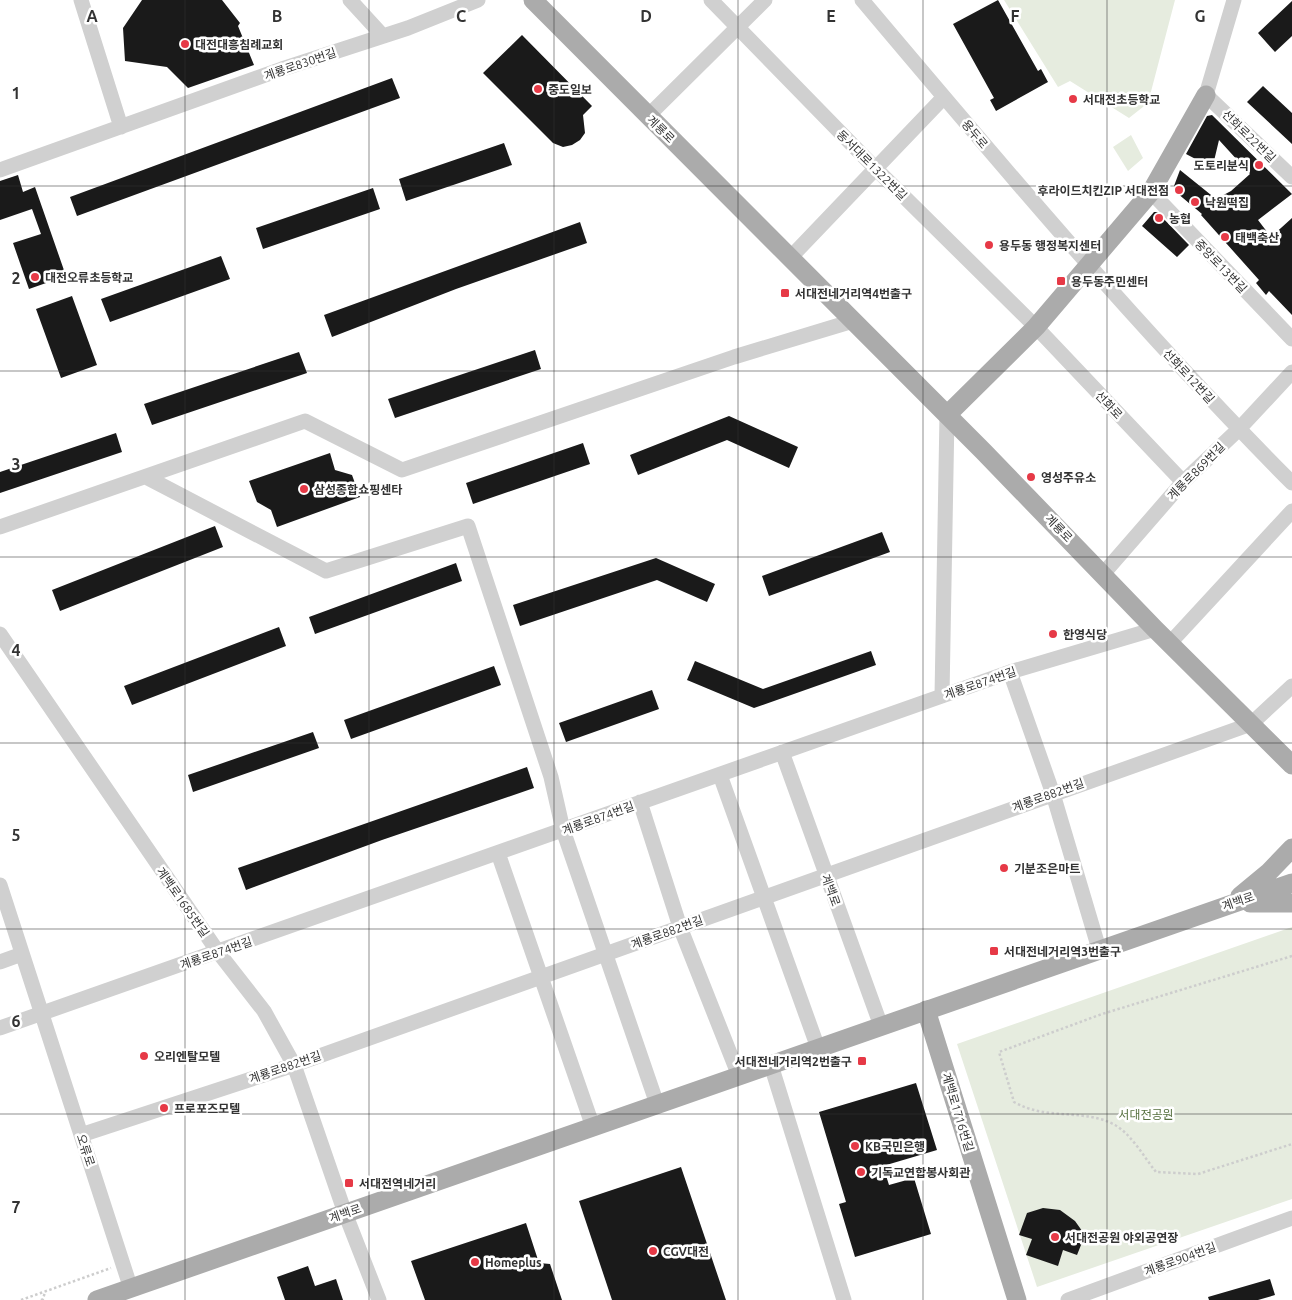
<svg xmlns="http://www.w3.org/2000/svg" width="1292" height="1300" font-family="Ubuntu,'Noto Sans KR',sans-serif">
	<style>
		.green { fill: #e6ecdf }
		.building { fill: #1a1a1a }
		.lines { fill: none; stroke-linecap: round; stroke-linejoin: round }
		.path { stroke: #cdcdcd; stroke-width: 2.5; stroke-dasharray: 2.5 2.5; stroke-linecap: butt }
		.minor { stroke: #d0d0d0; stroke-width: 15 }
		.major { stroke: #ababab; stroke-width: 19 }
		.grid { fill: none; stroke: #333; stroke-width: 1; stroke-opacity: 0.55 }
		.poi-dot { fill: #e63946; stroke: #fff; stroke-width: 2 }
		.labels { text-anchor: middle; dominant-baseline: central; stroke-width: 5; stroke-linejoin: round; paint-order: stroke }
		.poi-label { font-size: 12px; font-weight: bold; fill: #333; stroke: #fff; text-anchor: start }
		.street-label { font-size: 12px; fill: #333; stroke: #fff }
		.park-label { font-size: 12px; fill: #56703f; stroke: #fff }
		.grid-label { font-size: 16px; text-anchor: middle; font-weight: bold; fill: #333; stroke: #fff; stroke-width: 5; stroke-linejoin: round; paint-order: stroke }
	</style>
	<rect width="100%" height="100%" fill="#fff"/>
	<path class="green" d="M1004,0H1175L1148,103L1129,118L1070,81L1058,87Z
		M1131,135L1143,158L1128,171L1113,147Z
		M1292,927V1199L1037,1287L957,1044Z"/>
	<path class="building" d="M142,0H222L240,23L238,26L254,65L188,88L167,67L125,61L123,28Z
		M998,0L1038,71L1041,69L1048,82L996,111L990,100L994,98L953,24Z
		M1292,1V36L1275,52L1258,33Z
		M522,35L592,106L583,115L585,133L580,140L572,145L563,147L553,143L483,73Z
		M392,78L400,98L77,216L70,197Z
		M1263,86L1292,113V144L1247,102Z
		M1212,115L1292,194L1258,220L1271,237L1292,218V315L1269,291L1266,295L1256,283L1259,280L1201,215L1202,214L1177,193L1174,186L1180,170L1216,199L1231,191L1250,174L1219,140L1214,161L1207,165L1186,154L1207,116Z
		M504,143L512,165L406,201L399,179Z
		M18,175L23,192L35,187L66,276L29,289L13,243L41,234L32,209L0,220V181Z
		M373,188L380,209L263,249L256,228Z
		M1154,212H1157L1189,245L1177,257L1142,226Z
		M580,222L587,243L456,289L332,337L324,315Z
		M221,256L230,279L110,322L101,299Z
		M72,296L97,365L61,378L36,309Z
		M535,350L541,369L395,418L388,399Z
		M299,352L307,373L152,425L144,404Z
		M729,416L798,447L789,468L727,440L638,475L630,455Z
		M116,433L122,452L0,493V472Z
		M583,443L590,464L473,504L466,483Z
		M330,453L335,470L352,475L360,497L277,527L271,510L257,502L249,481Z
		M215,526L223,547L60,611L52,590Z
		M882,532L890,552L769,596L762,576Z
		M656,558L715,584L707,602L657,580L520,626L513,605Z
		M456,563L462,581L315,634L309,617Z
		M279,627L286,646L132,705L124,686Z
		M871,651L876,665L754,708L687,680L695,661L763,689Z
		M494,666L501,685L351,739L344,720Z
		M652,690L659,709L566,742L559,723Z
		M313,732L319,748L193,792L188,775Z
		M527,767L534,788L382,840L246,890L238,868Z
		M916,1083L937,1150L883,1166L889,1185L914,1178L931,1234L855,1257L839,1204L846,1202L819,1112Z
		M681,1167L726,1300H612L579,1201Z
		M1043,1208L1060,1210L1075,1221L1085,1235L1077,1255L1063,1250L1058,1266L1026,1255L1032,1239L1019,1235L1027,1213Z
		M526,1223L539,1263L550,1264L562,1300H425L411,1261Z
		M308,1266L315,1286L336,1279L343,1300H285L277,1277Z
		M1270,1279L1275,1295L1258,1300H1209L1208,1297Z"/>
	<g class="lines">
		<path class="path" d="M1292,956L1102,1014L999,1052L1014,1102C1047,1121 1084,1108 1115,1125C1132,1135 1144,1157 1156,1172L1198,1174L1292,1144
			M21,1300L111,1268
			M41,1300L43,1299L45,1292"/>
		<path class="minor" d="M81,0L121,127
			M350,0L383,36
			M711,0L875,168L1036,327L1183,482
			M862,0C1001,165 1140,330 1292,483
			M1234,0L1206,95L1292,177
			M648,116L765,0
			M0,170L282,69L408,28L478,0
			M1151,192L1292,339
			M790,258L944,97
			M146,477L326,571L468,526L551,777L563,830L657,1104
			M0,527L305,421L402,470L734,357L853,321
			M1103,574L1183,482L1239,429L1292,372
			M0,634L218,952L264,1011L294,1065L345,1213L379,1300
			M1170,643L1292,511
			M1010,672L1053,794L1099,949
			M942,696L947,415
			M782,752L881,1026
			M720,775L818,1048
			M640,802L680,927L739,1076
			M498,853L593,1127
			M0,885L131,1289
			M0,962L22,954
			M0,1028L1010,672L1155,629
			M771,1065L844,1300
			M81,1135L294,1065L1251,724L1292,686
			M1068,1300L1292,1218"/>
		<path class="major" d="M533,0L983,451L1155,629L1292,765
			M947,415L1036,327L1151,192L1206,95
			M1240,896L1269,872L1292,848
			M1250,903H1292
			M926,1010L1017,1300
			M97,1300L1292,883"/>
	</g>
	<path class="grid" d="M185,0V1300M369,0V1300M554,0V1300M738,0V1300M923,0V1300M1107,0V1300M0,186H1292M0,371H1292M0,557H1292M0,743H1292M0,929H1292M0,1114H1292"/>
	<g class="poi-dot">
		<circle cx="185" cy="44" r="5"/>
		<circle cx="538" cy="89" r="5"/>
		<circle cx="1073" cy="99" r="5"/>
		<circle cx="1259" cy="165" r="5"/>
		<circle cx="1179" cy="190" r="5"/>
		<circle cx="1195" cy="202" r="5"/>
		<circle cx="1159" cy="218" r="5"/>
		<circle cx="1225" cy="237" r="5"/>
		<circle cx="989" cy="245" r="5"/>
		<circle cx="35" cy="277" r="5"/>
		<rect x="1056" y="276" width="10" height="10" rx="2.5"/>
		<rect x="780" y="288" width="10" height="10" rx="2.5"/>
		<circle cx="1031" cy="477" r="5"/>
		<circle cx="304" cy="489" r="5"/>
		<circle cx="1053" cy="634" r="5"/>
		<circle cx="1004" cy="868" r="5"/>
		<rect x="989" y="946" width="10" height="10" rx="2.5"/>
		<circle cx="144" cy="1056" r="5"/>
		<rect x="857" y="1056" width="10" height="10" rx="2.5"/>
		<circle cx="164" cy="1108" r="5"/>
		<circle cx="855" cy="1146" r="5"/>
		<circle cx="861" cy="1172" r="5"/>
		<rect x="344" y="1178" width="10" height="10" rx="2.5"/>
		<circle cx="1055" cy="1237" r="5"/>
		<circle cx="653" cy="1251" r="5"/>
		<circle cx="475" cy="1262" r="5"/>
	</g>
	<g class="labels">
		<g class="poi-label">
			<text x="195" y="44">대전대흥침례교회</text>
			<text x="548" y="89">중도일보</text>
			<text x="1083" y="99">서대전초등학교</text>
			<text x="1249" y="165" text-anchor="end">도토리분식</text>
			<text x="1169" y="190" text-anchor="end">후라이드치킨ZIP 서대전점</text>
			<text x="1205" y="202">낙원떡집</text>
			<text x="1169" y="218">농협</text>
			<text x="1235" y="237">태백축산</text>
			<text x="999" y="245">용두동 행정복지센터</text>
			<text x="45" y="277">대전오류초등학교</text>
			<text x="1071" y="281">용두동주민센터</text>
			<text x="795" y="293">서대전네거리역4번출구</text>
			<text x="1041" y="477">영성주유소</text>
			<text x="314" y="489">삼성종합쇼핑센타</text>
			<text x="1063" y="634">한영식당</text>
			<text x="1014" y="868">기분조은마트</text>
			<text x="1004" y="951">서대전네거리역3번출구</text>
			<text x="154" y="1056">오리엔탈모텔</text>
			<text x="852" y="1061" text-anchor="end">서대전네거리역2번출구</text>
			<text x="174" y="1108">프로포즈모텔</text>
			<text x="865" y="1146">KB국민은행</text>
			<text x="871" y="1172">기독교연합봉사회관</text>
			<text x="359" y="1183">서대전역네거리</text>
			<text x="1065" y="1237">서대전공원 야외공연장</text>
			<text x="663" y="1251">CGV대전</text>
			<text x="485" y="1262">Homeplus</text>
		</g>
		<g class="street-label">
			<text transform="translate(300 64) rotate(-19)">계룡로830번길</text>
			<text transform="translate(661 129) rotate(45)">계룡로</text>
			<text transform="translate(975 134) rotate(50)">용두로</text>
			<text transform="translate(1249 136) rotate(44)">선화로22번길</text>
			<text transform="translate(872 165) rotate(45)">동서대로1322번길</text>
			<text transform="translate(1221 266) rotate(46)">중앙로13번길</text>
			<text transform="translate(1189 376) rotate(47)">선화로12번길</text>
			<text transform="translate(1109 405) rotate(47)">선화로</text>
			<text transform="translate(1196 471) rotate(-45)">계룡로869번길</text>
			<text transform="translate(1059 528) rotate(46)">계룡로</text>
			<text transform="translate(980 683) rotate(-19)">계룡로874번길</text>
			<text transform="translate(1048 795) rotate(-20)">계룡로882번길</text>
			<text transform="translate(598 818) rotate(-20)">계룡로874번길</text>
			<text transform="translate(831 890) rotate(70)">계백로</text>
			<text transform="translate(1238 901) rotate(-19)">계백로</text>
			<text transform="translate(183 902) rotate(55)">계백로1685번길</text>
			<text transform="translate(667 932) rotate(-20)">계룡로882번길</text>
			<text transform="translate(216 953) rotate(-19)">계룡로874번길</text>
			<text transform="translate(285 1067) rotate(-19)">계룡로882번길</text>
			<text transform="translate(958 1112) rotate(73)">계백로1716번길</text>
			<text transform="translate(86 1150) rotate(72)">오류로</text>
			<text transform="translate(345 1213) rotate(-19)">계백로</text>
			<text transform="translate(1180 1259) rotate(-20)">계룡로904번길</text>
		</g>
		<g class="park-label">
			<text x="1146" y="1114">서대전공원</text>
		</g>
	</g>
	<g class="grid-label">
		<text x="92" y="22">A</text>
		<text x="277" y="22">B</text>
		<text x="461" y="22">C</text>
		<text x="646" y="22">D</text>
		<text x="831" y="22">E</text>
		<text x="1015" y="22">F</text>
		<text x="1200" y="22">G</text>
		<text x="16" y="99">1</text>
		<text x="16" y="284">2</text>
		<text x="16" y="470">3</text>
		<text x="16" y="656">4</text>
		<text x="16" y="841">5</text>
		<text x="16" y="1027">6</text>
		<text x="16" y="1213">7</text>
	</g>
</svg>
